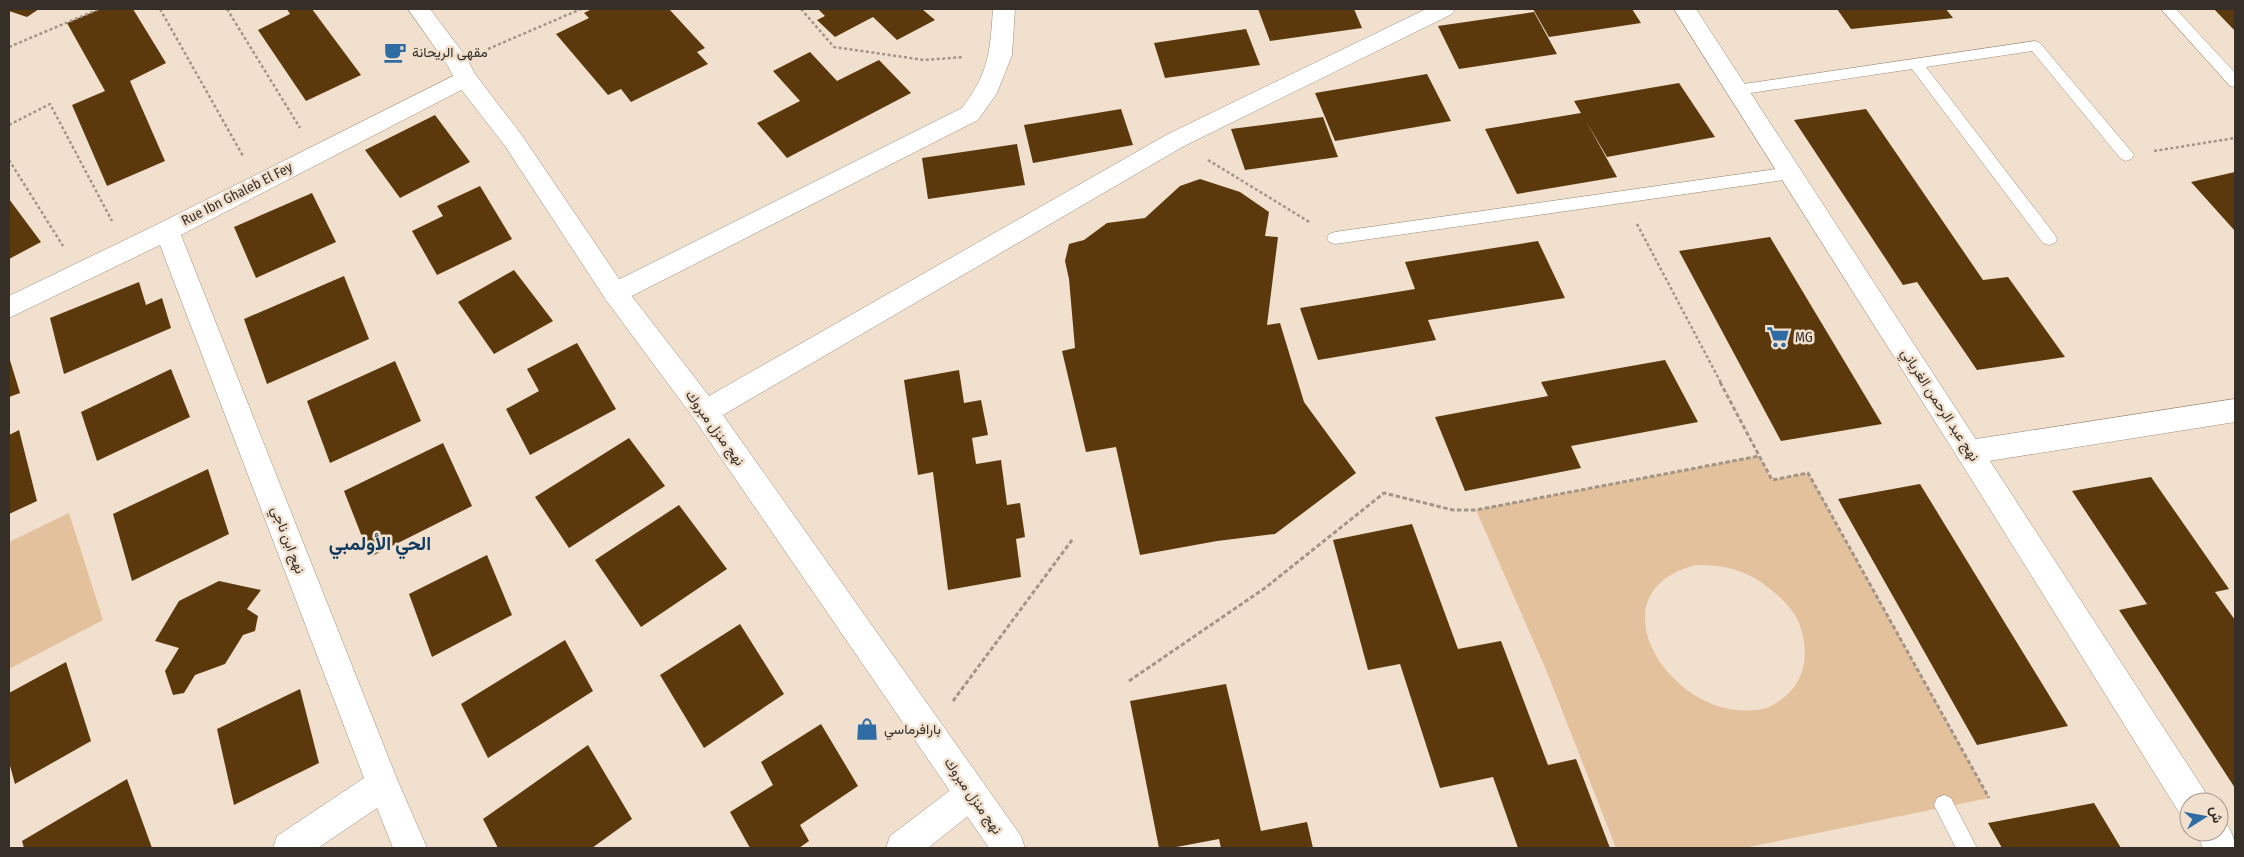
<svg xmlns="http://www.w3.org/2000/svg" width="2244" height="857" font-family="'Fira Sans Condensed',Vazirmatn,sans-serif">
	<style>
		.green { fill: #e3c19c; fill-rule: evenodd }
		.building { fill: #5b390c }
		.lines { fill: none; stroke-linecap: round; stroke-linejoin: round }
		.service-casing { stroke: #9e8e7e; stroke-width: 1 }
		.minor-casing { stroke: #9e8e7e; stroke-width: 1 }
		.tertiary-casing { stroke: #9e8e7e; stroke-width: 1 }
		.path-far1 { stroke: #a29588; stroke-width: 2.5; stroke-dasharray: 3 2.5; stroke-linecap: butt }
		.path { stroke: #a29588; stroke-width: 3; stroke-dasharray: 4.5 2.5; stroke-linecap: butt }
		.service { fill: #fff; fill-rule: evenodd }
		.minor { fill: #fff; fill-rule: evenodd }
		.tertiary { fill: #fff; fill-rule: evenodd }
		.labels { text-anchor: middle; dominant-baseline: central; stroke-width: 5; stroke-linejoin: round; paint-order: stroke }
		.poi-label { font-size: 14px; fill: #352f28; stroke: #f1e0ce; text-anchor: start }
		.street-label { font-size: 14px; fill: #352f28; stroke: #f1e0ce }
		.district-label { font-size: 19px; font-weight: bold; fill: #103b60; stroke: #f1e0ce }
	</style>
	<rect width="100%" height="100%" fill="#f1e0ce"/>
	<path class="green" d="M1759,456L1772,480L1808,473L1989,798L1744,848H1616L1547,672L1476,510ZM1696,565C1712,565 1728,566 1744,573C1762,580 1792,604 1799,623C1812,657 1804,689 1771,706C1762,711 1748,711 1738,710C1661,704 1596,590 1696,565Z
		M69,513L103,620L9,669V542Z"/>
	<path class="building" d="M9,9H39L27,17L9,11Z
		M100,9H133L166,63L130,81L165,161L107,186L72,105L105,91L67,23Z
		M287,9H312L361,75L306,101L258,30L290,14Z
		M592,9H669L705,48L697,52L708,64L631,102L621,89L608,95L556,34L589,18L584,13Z
		M818,9H922L935,20L897,40L873,17L835,37L817,20L825,16Z
		M1258,9H1354L1362,28L1270,41Z
		M1533,9H1632L1641,23L1549,37Z
		M1837,9H1946L1953,18L1851,29Z
		M2214,9H2235V31Z
		M1534,12L1557,54L1459,69L1438,26Z
		M1246,29L1260,65L1165,78L1154,43Z
		M810,52L837,81L879,60L911,93L787,158L757,123L800,101L773,71Z
		M1427,74L1451,121L1335,141L1315,93Z
		M1679,83L1715,137L1607,157L1586,121L1617,177L1517,194L1485,129L1581,113L1574,101Z
		M1121,109L1133,145L1033,163L1024,125Z
		M1866,109L1983,280L2008,277L2065,357L1977,370L1917,282L1903,285L1794,120Z
		M435,115L470,162L400,198L365,150Z
		M1323,117L1338,157L1245,170L1231,129Z
		M1017,144L1025,185L928,199L922,158Z
		M2235,172V231L2191,182Z
		M1200,179L1240,192L1269,212L1265,236L1278,237L1267,325L1280,323L1304,402L1356,473L1275,534L1217,541L1140,555L1116,447L1086,452L1062,351L1075,348L1069,279L1065,261L1069,244L1084,240L1107,223L1145,218L1180,186Z
		M480,186L512,239L437,275L412,231L443,216L437,206Z
		M312,193L336,242L256,278L234,227Z
		M9,199L41,242L9,259Z
		M1770,237L1882,424L1781,441L1679,251Z
		M1538,241L1565,298L1428,320L1436,340L1318,360L1300,308L1415,289L1405,262Z
		M514,270L553,321L494,354L458,302Z
		M344,276L369,339L267,384L244,319Z
		M139,282L146,305L162,298L171,328L64,374L50,318Z
		M577,343L616,409L530,455L506,409L539,391L527,369Z
		M9,357L20,393L9,397Z
		M1665,360L1698,422L1571,446L1581,468L1465,491L1435,417L1548,396L1541,382Z
		M395,361L421,421L330,463L307,401Z
		M171,369L190,417L97,461L81,412Z
		M959,370L964,403L981,400L988,435L972,438L976,464L1001,460L1007,505L1020,503L1025,537L1016,539L1021,577L948,590L933,472L918,475L904,380Z
		M19,430L37,501L9,514V435Z
		M629,438L665,486L569,548L535,497Z
		M443,443L472,506L370,557L344,491Z
		M208,469L229,534L132,581L113,514Z
		M2151,477L2229,589L2215,592L2235,620V788L2119,610L2157,602L2147,604L2072,491Z
		M1920,484L2068,726L1977,745L1838,499Z
		M679,505L727,569L641,627L595,560Z
		M1412,524L1458,649L1501,641L1548,765L1576,759L1610,848H1518L1493,777L1440,788L1400,664L1368,670L1333,540Z
		M487,555L512,615L432,657L409,594Z
		M219,581L261,590L247,609L258,616L255,631L243,635L225,664L195,675L184,693L173,695L165,671L179,648L155,641L179,601Z
		M740,624L784,694L704,748L660,675Z
		M565,640L593,691L488,758L461,704Z
		M66,662L91,741L15,784L9,762V693Z
		M1226,684L1261,831L1307,822L1313,848H1221L1219,839L1171,848H1159L1130,701Z
		M300,689L319,763L234,805L217,729Z
		M821,724L858,786L800,825L809,841L799,848H750L730,812L773,785L761,762Z
		M588,745L632,819L592,848H498L483,819Z
		M127,779L152,848H24L22,841Z
		M2094,803L2121,848H2002L1988,823Z"/>
	<g class="lines">
		<defs>
			<path id="service" d="M2161,9H2176L2235,73V87L2230,86Z
				M2035,41L2040,43L2131,151L2134,155L2131,159L2126,161L2121,159L2032,51L1926,67L2055,235L2057,239L2055,243L2049,245L2043,243L1912,69L1737,95L1732,94L1730,90L1732,86L1737,85Z
				M1791,167L1796,169L1799,173L1796,177L1791,179L1335,244L1329,242L1327,238L1329,234L1335,232Z
				M1944,795L1951,798L1977,848H1956L1934,805L1937,798Z"/>
			<path id="minor" d="M993,9H1015L1012,55L997,93L978,120L624,300L615,303L606,300L602,293L606,286L962,108C989,73 990,52 993,9Z
				M465,70L473,72L476,78L473,84L181,235L397,779L427,848H393L377,808L318,848H273L277,836L364,778L160,245L9,318V296L158,224Z
				M2235,399V422L1970,464L1960,461L1956,452L1960,443L1970,440Z
				M972,777L983,782L988,793L983,804L928,848H886L890,836L961,782Z"/>
			<path id="tertiary" d="M408,9H430L466,57L475,74L521,134L624,286L709,396L1168,134L1426,9H1455L1452,14L1184,146L723,415L1021,836L1025,848H989L695,420L606,300L505,146L457,84L448,66Z
				M1674,9H1696L2204,790L2208,802H2189V817L2180,814L1960,461Z
				M2219,818C2229,823 2235,838 2235,848H2203L2196,832H2219Z"/>
		</defs>
		<use href="#service" class="service-casing"/>
		<use href="#minor" class="minor-casing"/>
		<use href="#tertiary" class="tertiary-casing"/>
		<path class="path-far1" d="M160,9L243,156
			M227,9L300,128
			M801,9L834,47L924,60L964,57
			M9,47L99,9
			M488,49L581,9
			M9,125L50,104L112,221
			M2154,151L2235,138
			M9,160L63,246
			M1208,160L1311,223
			M1637,224L1721,383"/>
		<path class="path" d="M1720,382L1772,480L1808,473L1989,798
			M1129,681L1265,588L1384,493L1453,510H1476L1759,456
			M953,701L1072,540"/>
		<use href="#service" class="service"/>
		<use href="#minor" class="minor"/>
		<use href="#tertiary" class="tertiary"/>
	</g>
	<defs>
		<symbol id="cafe-bare" viewBox="-9 -9 18 18"><path d="M-5.5-4.5H6V0H3Q3 3.5 0 3.5H-2.5Q-5.5 3.5-5.5 0ZM3-3.2v2h1.7v-2ZM-6 4.5H4V6H-6Z" fill="#2f6ca4" stroke="#f1e0ce" stroke-width="2.5" paint-order="stroke"/></symbol>
		<symbol id="supermarket-bare" viewBox="-9 -9 18 18"><path d="M-6-5.5h2.5l.6 2H6L4.5 2H-2.5L-4.4-4H-6ZM-1.5 3.2a1.3 1.3 0 1 0 .1 0ZM3 3.2a1.3 1.3 0 1 0 .1 0Z" fill="#2f6ca4" stroke="#f1e0ce" stroke-width="2.5" paint-order="stroke"/></symbol>
		<symbol id="shop-bare" viewBox="-9 -9 18 18"><path d="M-5-2.5h2.3a2.7 3.5 0 0 1 5.4 0H5L5.5 6h-11ZM-1.5-2.5h3a1.5 2.3 0 0 0-3 0Z" fill="#2f6ca4" stroke="#f1e0ce" stroke-width="2.5" paint-order="stroke"/></symbol>
	</defs>
	<g fill-rule="evenodd">
		<use href="#cafe-bare" x="379" y="36" width="32" height="32"/>
		<use href="#supermarket-bare" x="1762" y="321" width="32" height="32"/>
		<use href="#shop-bare" x="851" y="713" width="32" height="32"/>
	</g>
	<g class="labels">
		<g class="poi-label">
			<text x="412" y="52">مقهى الريحانة</text>
			<text x="1795" y="337">MG</text>
			<text x="884" y="729">بارافرماسي</text>
		</g>
		<g class="street-label">
			<text transform="translate(237 194) rotate(-27)">Rue Ibn Ghaleb El Fey</text>
			<text transform="translate(1940 405) rotate(57)">نهج عبد الرحمن الغرياني</text>
			<text transform="translate(715 428) rotate(54)">نهج منزل مبروك</text>
			<text transform="translate(288 540) rotate(69)">نهج ابن ناجي</text>
			<text transform="translate(973 796) rotate(55)">نهج منزل مبروك</text>
		</g>
		<g class="district-label">
			<text x="380" y="543">الحي الأولمبي</text>
		</g>
	</g>
	<rect width="2244" height="857" fill="none" stroke="#352f28" stroke-width="20"/>
	<g transform="translate(2204 817) rotate(79)"><circle r="24" fill="#f1e0ce" stroke="#a6998c"/>
	<path d="M0-4L9 19L0 12L-9 19Z" fill="#2f6ca4"/>
	<text y="-8" font-size="14" font-weight="bold" text-anchor="middle" fill="#352f28">ش</text>
	</g>
</svg>
